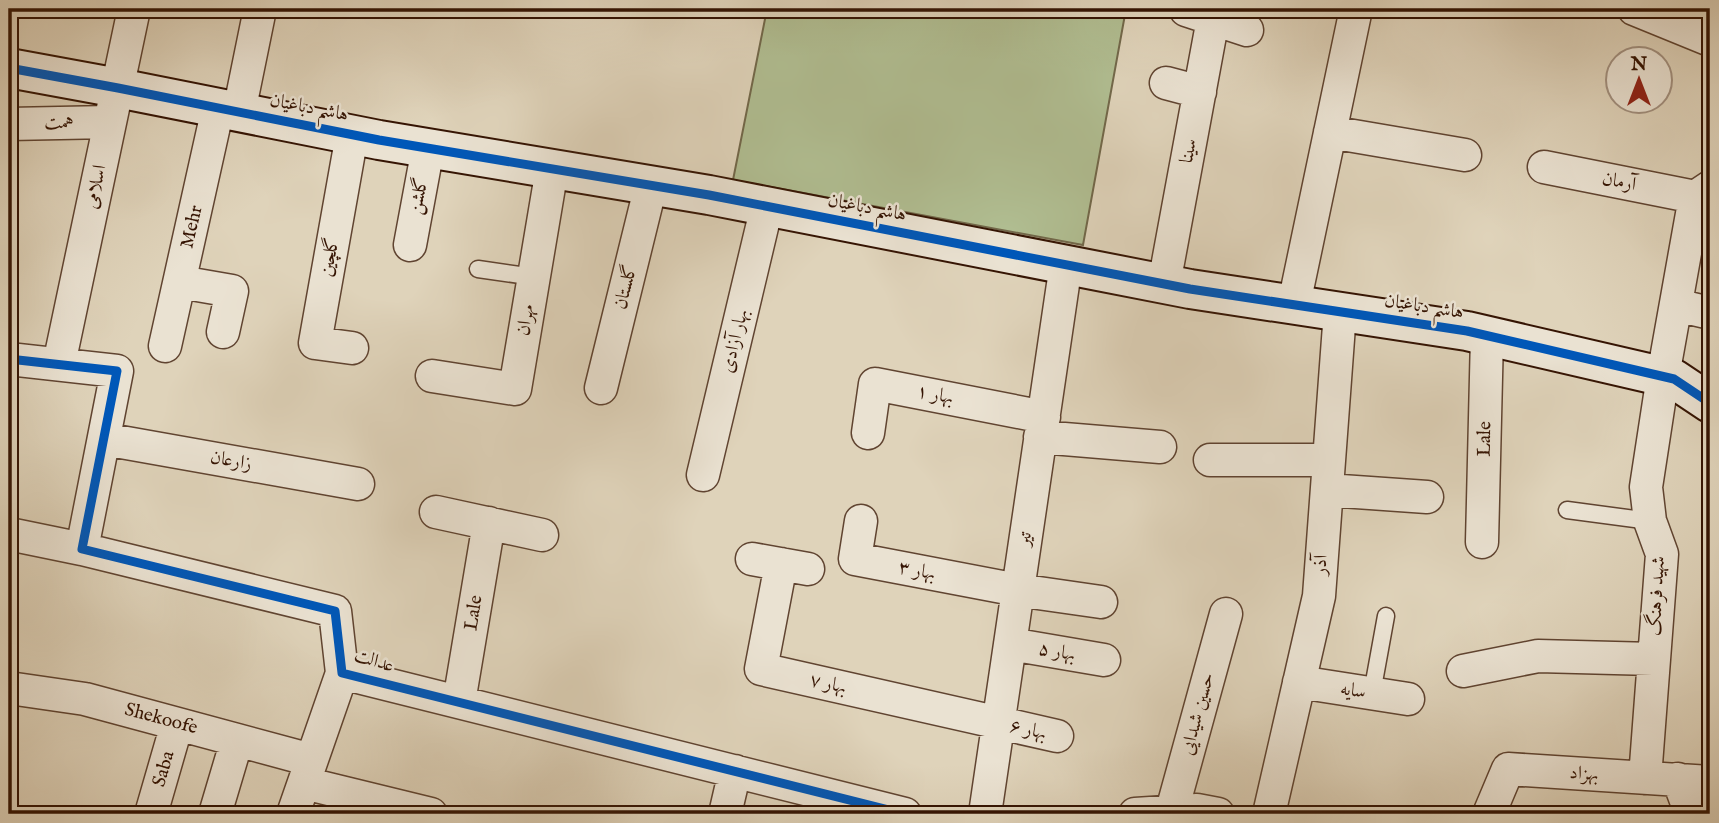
<svg xmlns="http://www.w3.org/2000/svg" width="1719" height="823" font-family="'IM FELL English',Amiri,serif">
	<style>
		.green { fill: #b0bd91; stroke: #72684a; stroke-width: 2 }
		.lines { fill: none; stroke-linecap: round; stroke-linejoin: round }
		.lane-casing { stroke: #604431; stroke-width: 19 }
		.street-casing { stroke: #604431; stroke-width: 35 }
		.secondary-casing { stroke: #351403; stroke-width: 42 }
		.lane { stroke: #eae2d2; stroke-width: 16 }
		.street { stroke: #eae2d2; stroke-width: 32 }
		.secondary { stroke: #eae2d2; stroke-width: 38 }
		.cycleway-casing { stroke: #eae2d2; stroke-width: 13 }
		.cycleway { stroke: #0057b8; stroke-width: 9 }
		.labels { text-anchor: middle; dominant-baseline: central; stroke-width: 5; stroke-linejoin: round; paint-order: stroke }
		.street-label { font-size: 19px; fill: #351403; stroke: #eae2d2 }
	</style>
	<rect width="100%" height="100%" fill="#dfd3ba"/>
	<filter id="stains"><feTurbulence type="fractalNoise" baseFrequency=".00286" numOctaves="4"/><feColorMatrix values="0 0 0 0 .2 0 0 0 0 .09 0 0 0 0 .02 0 0 0 .5 -.17"/></filter>
	<radialGradient id="worn" r=".72"><stop offset=".6" stop-color="#630" stop-opacity="0"/><stop offset="1" stop-color="#630" stop-opacity=".3"/></radialGradient>
	<path class="green" d="M767,9H1126L1083,245L733,180Z"/>
	<g class="lines">
		<defs>
			<path id="lane" d="M478,269L534,277
				M1567,510L1650,521
				M1372,693L1386,616"/>
			<path id="street" d="M1634,9L1710,40
				M1186,10L1247,30
				M1166,83L1200,92
				M239,112L260,9
				M9,124L110,122
				M1330,132L1465,155
				M352,135L315,343L352,348
				M1544,167L1695,197
				M410,245L428,148
				M180,282L232,291L223,332
				M1164,284L1213,19
				M1294,304L1356,9
				M1676,305L1710,313
				M165,346L218,108
				M9,359L117,371L82,549L335,611L342,673L905,814
				M59,364L134,9
				M432,376L515,389L552,169
				M601,388L651,185
				M868,433L875,384L1044,417
				M1040,437L1160,447
				M104,439L358,484
				M1210,460H1329
				M703,475L767,206
				M1327,490L1427,497
				M436,512L542,535
				M861,521L855,559L1018,590L1101,602
				M9,534L82,549
				M1482,542L1487,336
				M752,559L808,569
				M781,564L761,669L1057,736
				M1010,644L1104,660
				M1463,671L1538,656L1653,659
				M1299,682L1408,699
				M9,688L85,699L311,760
				M459,702L489,523
				M1645,778L1662,554L1650,521L1646,487L1663,376L1695,197L1710,187
				M1678,779L1691,814
				M304,783L431,814
				M151,814L177,724
				M215,814L237,740
				M293,814L342,673
				M725,814L735,771
				M985,814L1066,264
				M1135,814L1197,810L1218,814
				M1171,814L1226,614
				M1269,814L1319,596L1340,312
				M1489,814L1508,769L1710,782"/>
			<path id="secondary" d="M9,68L118,88L379,140L709,195L1190,289L1467,331L1674,379L1710,403"/>
		</defs>
		<use href="#lane" class="lane-casing"/>
		<use href="#street" class="street-casing"/>
		<use href="#secondary" class="secondary-casing"/>
		<use href="#lane" class="lane"/>
		<use href="#street" class="street"/>
		<use href="#secondary" class="secondary"/>
		<defs>
			<path id="cycleway" d="M9,68L118,88L379,140L709,195L1190,289L1467,331L1674,379L1710,403
				M9,359L117,371L82,549L335,611L342,673L905,814"/>
		</defs>
		<use href="#cycleway" class="cycleway-casing"/>
		<use href="#cycleway" class="cycleway"/>
	</g>
	<g class="labels">
		<g class="street-label">
			<text transform="translate(309 108) rotate(11)">هاشم دباغیان</text>
			<text transform="translate(59 123) rotate(-1)">همت</text>
			<text transform="translate(1189 151) rotate(-79)">سینا</text>
			<text transform="translate(1619 182) rotate(11)">آرمان</text>
			<text transform="translate(96 187) rotate(-78)">اسلامی</text>
			<text transform="translate(419 196) rotate(-79)">گلشن</text>
			<text transform="translate(867 208) rotate(11)">هاشم دباغیان</text>
			<text transform="translate(192 227) rotate(-77)">Mehr</text>
			<text transform="translate(330 257) rotate(-80)">گلچین</text>
			<text transform="translate(626 287) rotate(-76)">گلستان</text>
			<text transform="translate(1424 307) rotate(9)">هاشم دباغیان</text>
			<text transform="translate(526 320) rotate(-80)">مهران</text>
			<text transform="translate(735 341) rotate(-76)">بهار آزادی</text>
			<text transform="translate(935 395) rotate(11)">بهار ۱</text>
			<text transform="translate(1485 439) rotate(-89)">Lale</text>
			<text transform="translate(231 461) rotate(10)">زارعان</text>
			<text transform="translate(1025 539) rotate(-82)">تیر</text>
			<text transform="translate(1321 565) rotate(-86)">آذر</text>
			<text transform="translate(917 571) rotate(11)">بهار ۳</text>
			<text transform="translate(1657 596) rotate(-87)">شهید فرهنگ</text>
			<text transform="translate(474 613) rotate(-81)">Lale</text>
			<text transform="translate(1057 652) rotate(10)">بهار ۵</text>
			<text transform="translate(374 661) rotate(18)">عدالت</text>
			<text transform="translate(828 684) rotate(13)">بهار ۷</text>
			<text transform="translate(1353 691) rotate(9)">سایه</text>
			<text transform="translate(1198 714) rotate(-75)">حسین شیدایی</text>
			<text transform="translate(161 719) rotate(15)">Shekoofe</text>
			<text transform="translate(1028 730) rotate(13)">بهار ۶</text>
			<text transform="translate(164 769) rotate(-74)">Saba</text>
			<text transform="translate(1584 774) rotate(4)">بهزاد</text>
		</g>
	</g>
	<rect width="1719" height="823" fill="none" stroke="#dfd3ba" stroke-width="35"/>
	<rect x="10" y="10" width="1698" height="802" fill="none" stroke="#351403" stroke-width="3.5"/>
	<rect x="18" y="18" width="1684" height="788" fill="none" stroke="#351403" stroke-width="2"/>
	<g transform="translate(1639 80)"><circle r="33" fill="#eae2d2" stroke="#a2907f" stroke-width="2"/>
	<path d="M0-5L12 26L0 18L-12 26Z" fill="#8f2418"/>
	<text y="-10" font-size="19" font-weight="bold" text-anchor="middle" fill="#351403">N</text>
	</g>
	<rect width="100%" height="100%" filter="url(#stains)"/>
	<rect width="100%" height="100%" fill="url(#worn)"/>
</svg>
